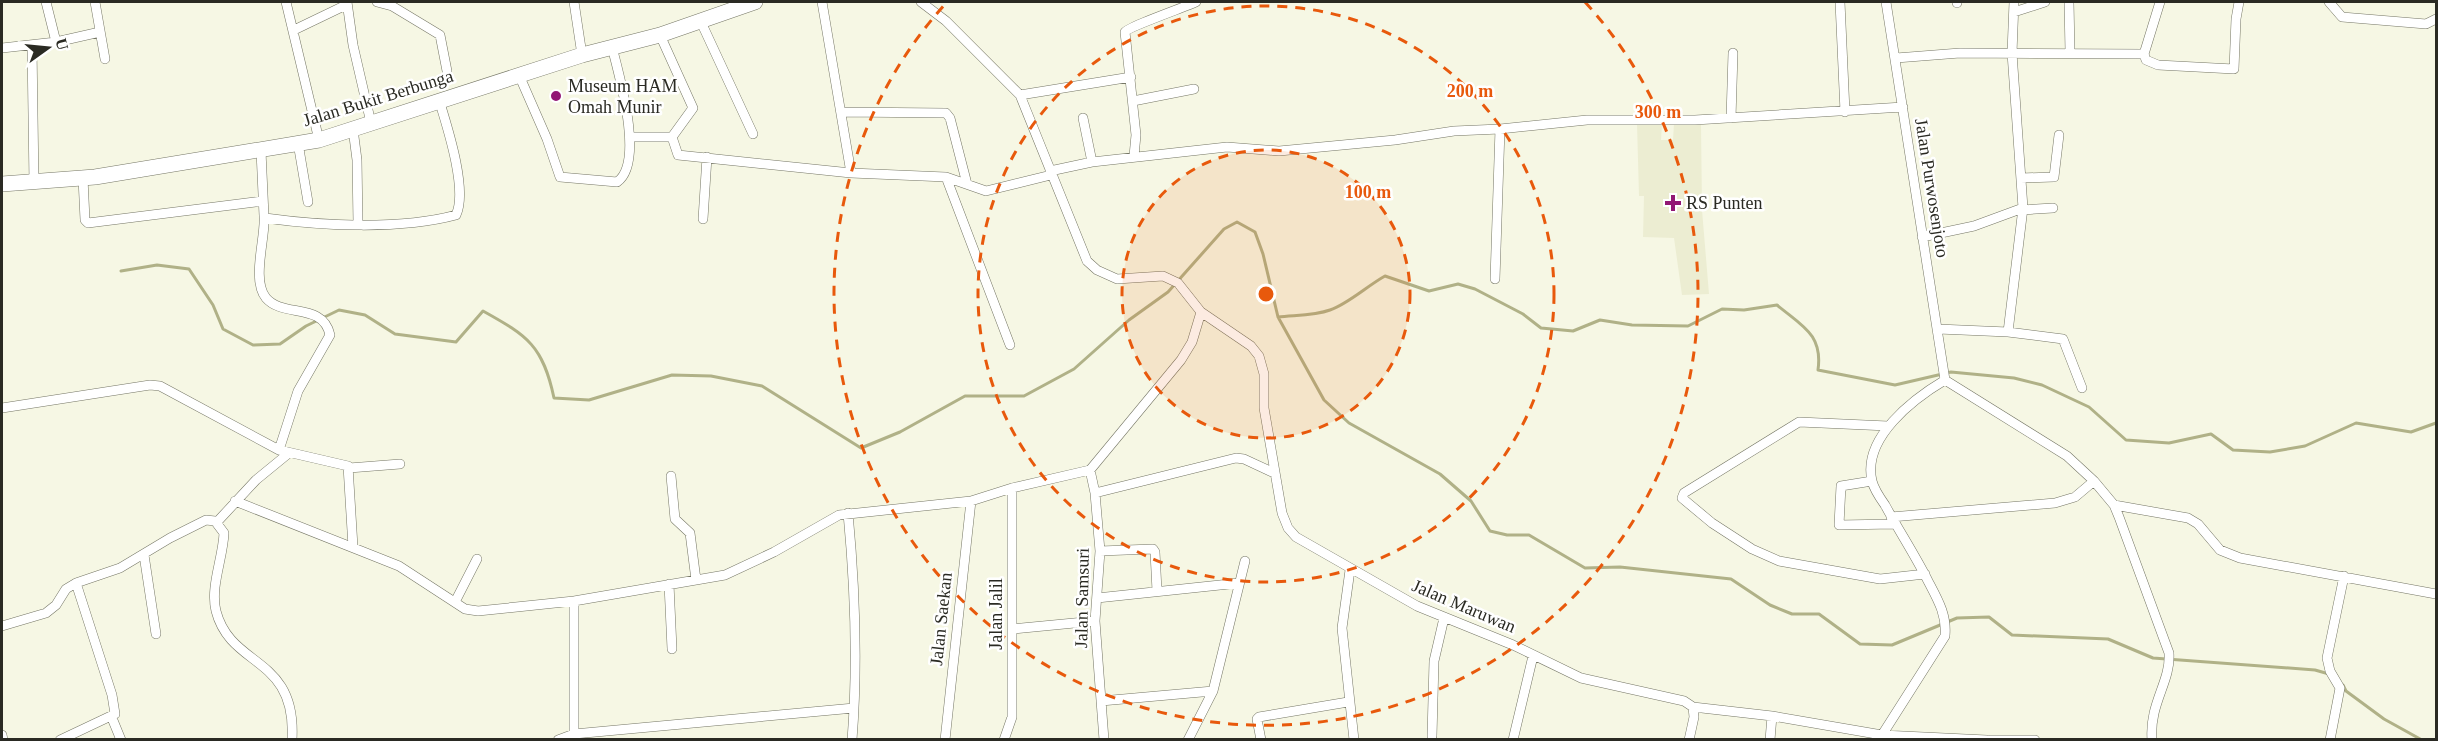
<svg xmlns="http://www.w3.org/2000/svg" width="2438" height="741" font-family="Georgia,serif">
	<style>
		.built { fill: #ecedd2 }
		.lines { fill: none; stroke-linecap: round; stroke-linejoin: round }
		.stream { stroke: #b0b187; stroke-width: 3 }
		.minor-casing { stroke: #757665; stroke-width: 10 }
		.primary-casing { stroke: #757665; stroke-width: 16 }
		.minor { stroke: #fff; stroke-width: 9 }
		.primary { stroke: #fff; stroke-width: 15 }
		.ring { fill: none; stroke: #e8590c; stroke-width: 3; stroke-dasharray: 10 8 }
		.poi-dot { fill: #921774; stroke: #fff; stroke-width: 2 }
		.labels { text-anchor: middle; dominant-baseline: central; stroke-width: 5; stroke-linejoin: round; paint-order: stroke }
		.poi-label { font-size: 18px; fill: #2a2a23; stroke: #fff; text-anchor: start }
		.street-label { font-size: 18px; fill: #2a2a23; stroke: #fff }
		.centre { fill: #e8590c; stroke: #fff; stroke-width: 3 }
		.ring-label { font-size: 18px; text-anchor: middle; font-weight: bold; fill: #e8590c; stroke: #fff; stroke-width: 5; stroke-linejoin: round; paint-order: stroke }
	</style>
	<rect width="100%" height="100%" fill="#f6f7e4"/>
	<path class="built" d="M1637,124H1662L1661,140H1673L1674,124L1701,125L1702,210L1709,294L1682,295L1674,238L1643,237L1644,196H1639Z"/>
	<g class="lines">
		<path class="stream" d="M121,271L157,265L189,269L213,305L223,329L253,345L280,344L306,326L339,310L365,315L395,334L456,342L483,311C528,336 543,346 554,398L589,400L672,375L711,376L762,386L861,448L900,432L965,396H1024L1074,369L1129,320L1168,292L1224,229L1237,222L1255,232L1263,254L1278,317L1324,400L1349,423L1440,474L1471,501L1490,531L1507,535H1529L1585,568L1620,567L1731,579L1770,605L1792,614H1819L1860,644L1892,645L1957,618L1989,617L2012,635L2108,639L2153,658L2315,670L2329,674
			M1278,317C1294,315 1314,316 1330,310C1348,304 1367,286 1385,276L1429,291L1458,284L1475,289L1523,314L1541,328L1573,331L1600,320L1632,325L1688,326L1722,309L1744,310L1777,305C1802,326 1823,334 1818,370L1895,385L1951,372L2014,378L2042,385L2089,407L2126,440L2169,443L2211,434L2233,450L2270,452L2305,446L2356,423L2411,432L2436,423
			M2343,685L2346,691L2384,719L2422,740"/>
		<defs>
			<path id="minor" d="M95,2L105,59
				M286,2L319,140
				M347,2L353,45L371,123
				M377,2L392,6L440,35L447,71
				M574,2L582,55
				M822,2L851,173
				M921,2L946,21L1020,95L1087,261L1097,270L1117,279L1163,276L1178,283L1201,312L1251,346L1259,356L1264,374V408L1282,513L1288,528L1296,537L1417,606L1513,645L1581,678L1684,701L1693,707L1772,716L1882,735L1879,740
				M1840,2L1845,112
				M1886,2L1945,380
				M1957,2V3
				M2069,2L2070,52
				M2160,2L2144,54L2146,60L2158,65L2234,69L2236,19L2239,2
				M2329,2L2342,17L2426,24L2436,19
				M2014,12L2045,2
				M701,22L753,134
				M294,30L346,5
				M660,35L693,108L672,137
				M56,42L100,32
				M32,47L34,183
				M2,48L56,42L46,2
				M1896,58L1960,53L2144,54
				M519,75L547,139L560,177L617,182C645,163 619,75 612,47
				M1020,95L1131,77
				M1133,101L1194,89
				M842,112L946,113L950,118L967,184
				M1083,118L1092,162
				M1731,118L1733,53
				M353,129L357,160L358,224
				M630,137H672L678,155L851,173L946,177L986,191L1051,175
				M298,143L308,202
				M1134,156L1136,135L1125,32C1128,27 1185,7 1196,2
				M1050,171L1092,162L1227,147L1279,151L1395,140L1454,131L1500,129L1587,120H1695L1903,107
				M946,177L1010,345
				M83,178L85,220L88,223L263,201
				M2021,178L2054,177L2059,135
				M2022,210L2053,208
				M265,218C323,226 400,230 456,215C468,190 447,126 439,100
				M703,219L707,157
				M1922,237L1974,226L2023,208
				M1495,279L1500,129
				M1938,329L2008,332L2063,339L2082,388
				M2008,332L2023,208L2012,53L2014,2
				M1945,380C1913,399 1862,438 1872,481C1874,489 1880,498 1885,505C1899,531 1915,555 1928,581C1938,600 1947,615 1945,636L1882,735L1987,740
				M1945,380L2067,456L2094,481L2114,505L2119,517L2169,653C2171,682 2149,703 2152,740
				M2,408L150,385L160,386L279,450L298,391L330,335C323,302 283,318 266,298C251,280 266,237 264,216C263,194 262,173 261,151
				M1888,426L1799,422L1684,493L1682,498L1712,523L1752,549L1779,561L1880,579L1925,574
				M279,450L348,466L353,547
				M349,468L400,464
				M1090,470L1181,360L1192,342L1201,312
				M671,476L675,519L690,533L696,580
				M1872,481L1841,486L1839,525L1894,524
				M1095,493L1236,458L1244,459L1274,473
				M235,501L399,566L465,609L478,611L574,601L725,575L774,552L839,515L971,501L1012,488L1090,470L1095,493L1100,551L1095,621L1104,740
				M2114,505L2188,518L2198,524L2220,550L2240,558L2436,594
				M848,513C855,587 858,665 852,740
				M1891,517L2055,503L2075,497L2094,481
				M217,522L256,480L289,453
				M1100,551L1153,549L1155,552L1157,591
				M144,555L156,634
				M1350,570L1342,628L1354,740
				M669,584L672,649
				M1097,598L1239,583
				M455,602L477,559
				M2,626L46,613L56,605L66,589L76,583L120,568L170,538L206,520L215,521L224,533C223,558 210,587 216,611C231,669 297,655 292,740
				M1012,629L1095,621
				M1101,701L1213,691
				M112,718L121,740
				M574,734V601
				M2,735L3,740
				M1432,736L1434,661L1444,618
				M60,740L115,714L112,695L76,583
				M558,740L574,734L854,708
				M945,740L971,501
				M1004,740L1012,717V488
				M1188,740L1213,691L1245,561
				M1261,740L1257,719L1259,717L1348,702
				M1513,740L1533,656
				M1689,740L1694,717L1693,707
				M1770,740L1772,716
				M1990,740H2035
				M2330,740L2340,688L2330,671L2327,658L2344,576"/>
			<path id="primary" d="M2,184L95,177L319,140L582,55L660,35L755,2"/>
		</defs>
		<use href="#minor" class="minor-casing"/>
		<use href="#primary" class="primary-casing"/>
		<use href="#minor" class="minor"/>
		<use href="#primary" class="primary"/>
	</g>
	<circle cx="1266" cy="294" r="144" fill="#e8590c" fill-opacity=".12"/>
	<g class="ring">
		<circle cx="1266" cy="294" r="144"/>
		<circle cx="1266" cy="294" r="288"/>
		<path d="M1585 2A432 432 0 1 1 947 2"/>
	</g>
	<g class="poi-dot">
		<circle cx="556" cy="96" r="6"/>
		<path d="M1670 194h6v6h6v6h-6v6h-6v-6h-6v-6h6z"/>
	</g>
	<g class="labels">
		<g class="poi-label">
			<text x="568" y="86">Museum HAM<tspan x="568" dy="21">Omah Munir</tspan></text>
			<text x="1686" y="203">RS Punten</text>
		</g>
		<g class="street-label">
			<text transform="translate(378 98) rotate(-17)">Jalan Bukit Berbunga</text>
			<text transform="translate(1932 188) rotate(81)">Jalan Purwosenjoto</text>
			<text transform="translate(1082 598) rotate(-89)">Jalan Samsuri</text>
			<text transform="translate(1464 606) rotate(23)">Jalan Maruwan</text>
			<text transform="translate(996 614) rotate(-90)">Jalan Jalil</text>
			<text transform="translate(941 619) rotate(-84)">Jalan Saekan</text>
		</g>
	</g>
	<circle cx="1266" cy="294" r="9" class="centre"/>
	<g class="ring-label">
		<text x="1470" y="97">200 m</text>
		<text x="1658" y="118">300 m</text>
		<text x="1368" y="198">100 m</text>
	</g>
	<rect width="2438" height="741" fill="none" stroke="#2a2a23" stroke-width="6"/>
	<g transform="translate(48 48) rotate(75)" stroke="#ffffff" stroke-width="4.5" paint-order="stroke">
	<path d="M0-4.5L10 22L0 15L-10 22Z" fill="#2a2a23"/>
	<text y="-9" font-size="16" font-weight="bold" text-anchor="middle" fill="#2a2a23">U</text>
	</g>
</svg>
